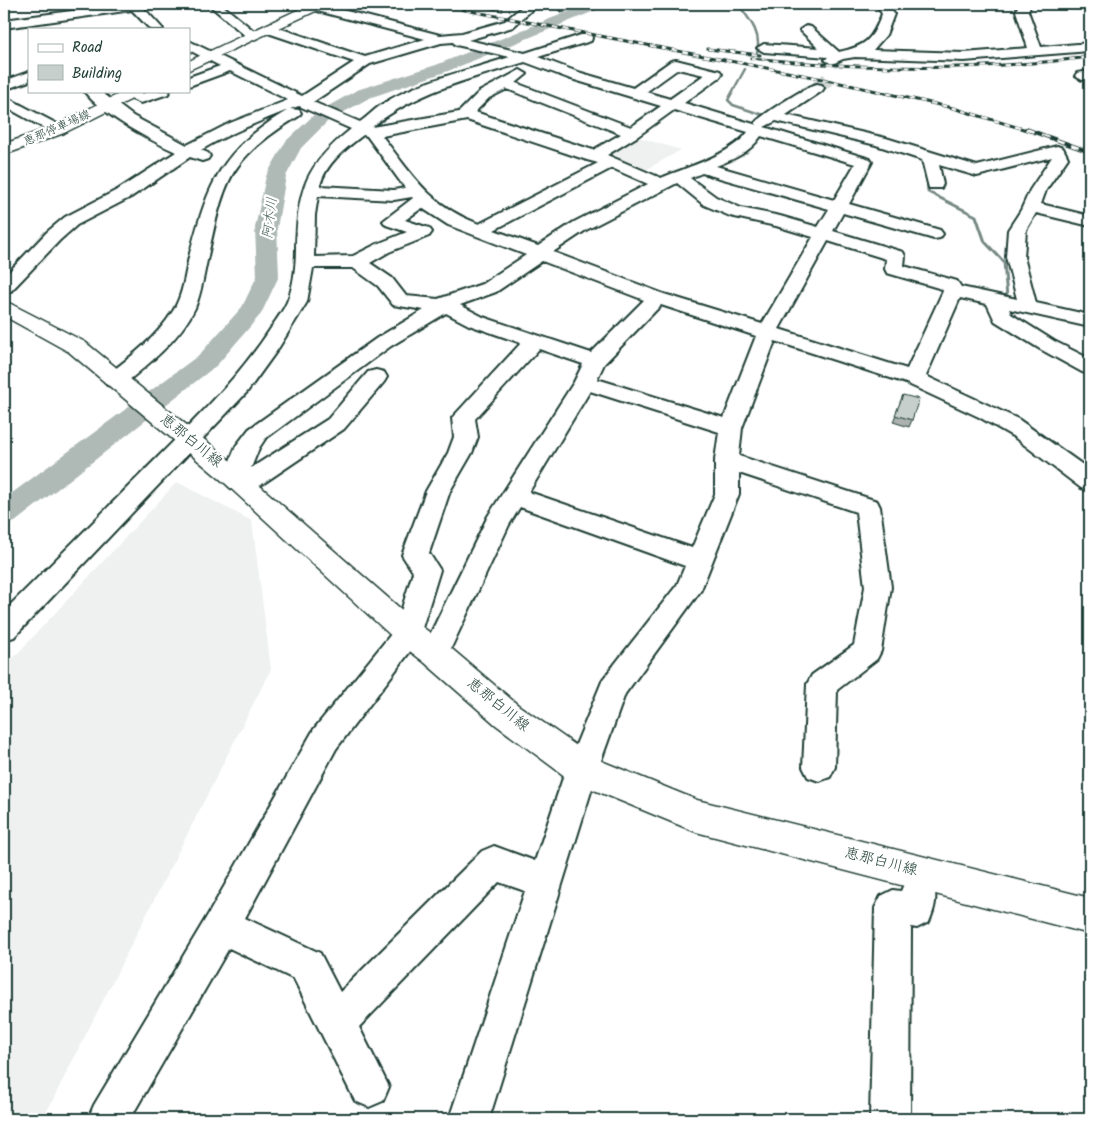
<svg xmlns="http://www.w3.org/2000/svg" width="1094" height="1123" font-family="Kalam,'Klee One',sans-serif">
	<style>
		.built { fill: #eef1f0 }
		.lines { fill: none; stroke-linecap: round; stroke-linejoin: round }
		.stream-far2 { stroke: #758883; stroke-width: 2.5 }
		.stream-far1 { stroke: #758883; stroke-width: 3 }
		.stream { stroke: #758883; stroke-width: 4.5 }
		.river { fill: #afbab7; fill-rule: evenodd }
		.minor-tunnel { stroke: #d2d8d6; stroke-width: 14; stroke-dasharray: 14 7; stroke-linecap: butt }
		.minor-casing { stroke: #1f3d34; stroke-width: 4 }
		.major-casing { stroke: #1f3d34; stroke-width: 3 }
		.minor { fill: #fff; fill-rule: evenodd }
		.major { fill: #fff; fill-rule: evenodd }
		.rail-far1-casing { stroke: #1f3d34; stroke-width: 3 }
		.rail-casing { stroke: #1f3d34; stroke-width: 4 }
		.rail-far1 { stroke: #fff; stroke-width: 2; stroke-dasharray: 5.5; stroke-linecap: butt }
		.rail { stroke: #fff; stroke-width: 2.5; stroke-dasharray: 8; stroke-linecap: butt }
		.wall { fill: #abb2af; stroke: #1f3d34 }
		.building { fill: #c7cfcc; stroke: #1f3d34 }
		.labels { text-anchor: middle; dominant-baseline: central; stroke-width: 4.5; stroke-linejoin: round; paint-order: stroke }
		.far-street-label { font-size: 12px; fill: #1f3d34; stroke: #fff }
		.far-water-label { font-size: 14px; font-style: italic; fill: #4a625b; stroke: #fff }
		.street-label { font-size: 15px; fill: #1f3d34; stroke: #fff }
	</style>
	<rect width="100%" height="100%" fill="#fff"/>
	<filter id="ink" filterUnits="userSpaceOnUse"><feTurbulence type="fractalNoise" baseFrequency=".02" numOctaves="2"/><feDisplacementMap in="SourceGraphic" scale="10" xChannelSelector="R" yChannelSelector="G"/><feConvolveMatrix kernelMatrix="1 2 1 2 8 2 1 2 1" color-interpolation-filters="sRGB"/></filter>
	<g filter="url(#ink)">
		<path class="built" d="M634,136L681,150L640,173L599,157Z
			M177,482L252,521L271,669L43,1119H4V668Z"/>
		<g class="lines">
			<path class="stream-far2" d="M738,4C749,19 762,33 757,52
				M745,69L728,100L733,105L769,117
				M779,121L807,128"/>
			<path class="stream-far1" d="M927,176L928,192L976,216L985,242L1004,262L1007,297"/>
			<path class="stream" d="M1006,295L1007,303"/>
			<path class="river" d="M587,4H606L604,7L448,71L369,98L328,121L301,148L286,176L277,228L279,276L261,314L217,365L15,522L4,525V499L199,355L242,307L257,276L255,228L266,176L286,141L316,113L357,90L436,65Z"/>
			<path class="minor-tunnel" d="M817,88L829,78"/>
			<defs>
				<path id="minor" d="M124,4H140L163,29H150L132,10L4,28V20Z
					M208,4H221L259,35L253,39L248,38Z
					M300,4H319L440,35L462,33L505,21L525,4H538L513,27L468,40L525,53L581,35H591L592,38L591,41L538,57L578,72L633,88L671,61L676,60L720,71L722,74L720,77L684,103L757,125L755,123C761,115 807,86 817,84L822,85L824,88L822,91L786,115L886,138L977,166L1057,146L1063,148L1068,158L1046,190L1041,204L1090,216V226L1036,213L1026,230L1024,257L1036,303L1090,315V327L1009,309L1011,314L1054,341L1090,359V374L1082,372L1040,349L995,321L987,304L960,298L926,376L1018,419L1090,470V490L1081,488L1014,437L979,417L906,383L775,341L742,428L739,456L877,501L880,507L891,587L881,651L877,659L837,690L835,767L830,777L819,781L808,777L803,767L807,684L812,675L854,645L865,587L856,512L739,473V494L701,590L625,694L598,769L489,1119H449L525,891L499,882L359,1027L389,1087L383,1101L369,1107L355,1101L294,979L229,948L130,1119H88L94,1105L209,913L314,729L396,628L413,572L402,555L426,491L448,453L454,437L452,418L521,343L469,325L446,313L391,346L265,439L259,448L251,468L328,419L368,372L376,370L384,372L387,377L384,382L344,429L252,491C238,495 229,489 223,478L236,446L249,429L377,338L424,310L393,305L378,286L353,268H313L307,302L278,349L247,392L14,637L4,640V611C56,560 107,508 159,456C199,416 240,376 271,328C276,320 283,311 287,302C294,286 296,264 296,247C298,189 305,166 351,129L299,106L290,109L299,110L301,113L299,116C277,129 253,146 238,166C221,188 214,229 208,256C204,273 202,291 195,308C180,339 149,364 123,385L115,387L107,385L104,380L107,375C131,357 157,337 173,311C183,295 185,275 189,257C208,183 220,151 288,110C258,122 228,134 201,150L208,153L210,156L208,159L202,161L190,157L131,197L77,225L60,240L11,291L4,293V277L47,232L65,217L119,189L176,152C150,140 101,114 84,91H100L133,116L187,145L230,123L288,100L230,71L189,86V77L220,66L189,50V41L302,96L354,62L265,32L263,29L265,26H273L365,57L425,39L302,7ZM453,42L456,45L510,57C467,71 419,80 381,105C374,110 367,117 360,122L313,102L370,64L441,43ZM525,62L568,78L661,106L631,127L516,83L527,74L520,70L479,92L459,112L372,127C417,91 470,79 525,62ZM678,69L704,75L670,99L646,92ZM507,89L621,134L593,150L475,112L489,98ZM674,110L748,132C731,155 687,167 661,178L607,155L638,136ZM467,120L587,160L598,163L479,224C429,205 413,176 382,136ZM776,121L876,145L922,160L929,188H941L943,184L939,165L977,176L1052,157L1030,190L1021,210L1008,230L1006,257L1017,299L961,287L957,281L904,266L905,256L903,252L833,231L843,213L934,239L940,238L943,234L940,230L849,204L872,162L870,159L764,127ZM363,135L367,136L405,188L394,190L320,186C325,164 346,148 363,135ZM761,136L855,164L834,200L716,166C734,159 749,153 761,136ZM612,168L648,184L574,222L538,246L494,230ZM702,173L829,209L818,227L780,216L741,208L716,197L690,178ZM677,183L704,205L730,216L776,226L813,237L762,324L664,294L553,252L586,230ZM318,196L394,200L412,197L413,198L383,221L386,225L407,232L377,244L353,256L314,257L315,215ZM422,208L448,225L526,255L482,284L438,299L406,296L392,278L370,263L389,252L429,236L432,232L429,228L405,220ZM828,241L886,259L885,269L887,273L942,289L943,291L907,369L779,329ZM542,261L644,300L591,353L483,317L460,305L496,292ZM661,305L756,336L724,418L597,379L604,364ZM539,349L583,364L574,382L488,516L421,653L425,661L435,665L445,661L509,525L520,507L685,566L677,585L603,679L566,769L535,861L494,846L482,851L340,992L320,953L245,918L336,749L418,641L440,570L429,553L450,491L472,453L478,437L475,419ZM590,391L719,432L715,460V494L692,548L529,492Z
					M560,4H574L563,11L557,7Z
					M877,4H889L894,14L886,35L873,50L964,53L1028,48L1016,11L1019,4H1031L1028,11L1041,47L1090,43V51L964,61L855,57L843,59L832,64L825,60L828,57L764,52L757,48L764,44L819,48L800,30L806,26L811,27L839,52C866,46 872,40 882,14Z
					M1090,71V79L1082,80L1075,76L1077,73Z
					M29,72V81L4,90V81Z
					M126,91H137L142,94L149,91H170L168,94L141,103L126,97L124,94Z
					M4,96L63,127L66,130L63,133H53L4,106Z
					M919,872L931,877C938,894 936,906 929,922L917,928L911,927L910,1119H870L875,908L881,896L893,890L901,891L907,877Z"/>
				<path id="major" d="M310,4H318L320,7L318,10L189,70V61Z
					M125,91H144L142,94L64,133L4,155V144L52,127Z
					M4,302L11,304L85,342L244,472L418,624L446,644L518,705L594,758L697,800L1090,898V934L696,832L570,780L496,725L424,662L398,642L226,484L69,352L4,316Z"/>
			</defs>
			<use href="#minor" class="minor-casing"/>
			<use href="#major" class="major-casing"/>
			<use href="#minor" class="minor"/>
			<use href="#major" class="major"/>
			<defs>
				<path id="rail-far1" d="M434,4L813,77L953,108L1030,131
					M475,4L502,10
					M708,49L760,55
					M751,58C865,70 976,72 1090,57"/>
				<path id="rail" d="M1026,129L1090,152"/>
			</defs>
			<use href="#rail-far1" class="rail-far1-casing"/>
			<use href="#rail" class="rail-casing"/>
			<use href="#rail-far1" class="rail-far1"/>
			<use href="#rail" class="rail"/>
		</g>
		<path class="wall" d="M903,395L912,420L909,427L893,422Z"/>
		<path class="building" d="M903,395L919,399L912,420L895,415Z"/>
	</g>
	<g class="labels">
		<g class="far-street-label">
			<text transform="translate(57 128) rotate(-24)">恵那停車場線</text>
		</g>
		<g class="far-water-label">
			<text transform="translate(270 218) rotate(-83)">阿木川</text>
		</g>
		<g class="street-label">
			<text transform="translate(191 441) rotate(39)">恵那白川線</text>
			<text transform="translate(498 705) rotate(39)">恵那白川線</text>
			<text transform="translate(881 862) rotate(14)">恵那白川線</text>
		</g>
	</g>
	<rect width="1094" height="1123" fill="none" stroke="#fff" stroke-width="20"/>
	<rect x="10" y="10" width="1074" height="1103" fill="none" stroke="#1f3d34" stroke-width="2" filter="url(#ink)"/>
	<rect x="28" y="28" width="162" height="65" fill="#ffffff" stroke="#a5b1ae"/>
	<rect x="38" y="44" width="25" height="8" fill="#ffffff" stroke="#a5b1ae"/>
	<text x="72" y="52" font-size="15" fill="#1f3d34">Road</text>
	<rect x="38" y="65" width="25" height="15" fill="#c7cfcc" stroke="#a5b1ae"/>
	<text x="72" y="78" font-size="15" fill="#1f3d34">Building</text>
</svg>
